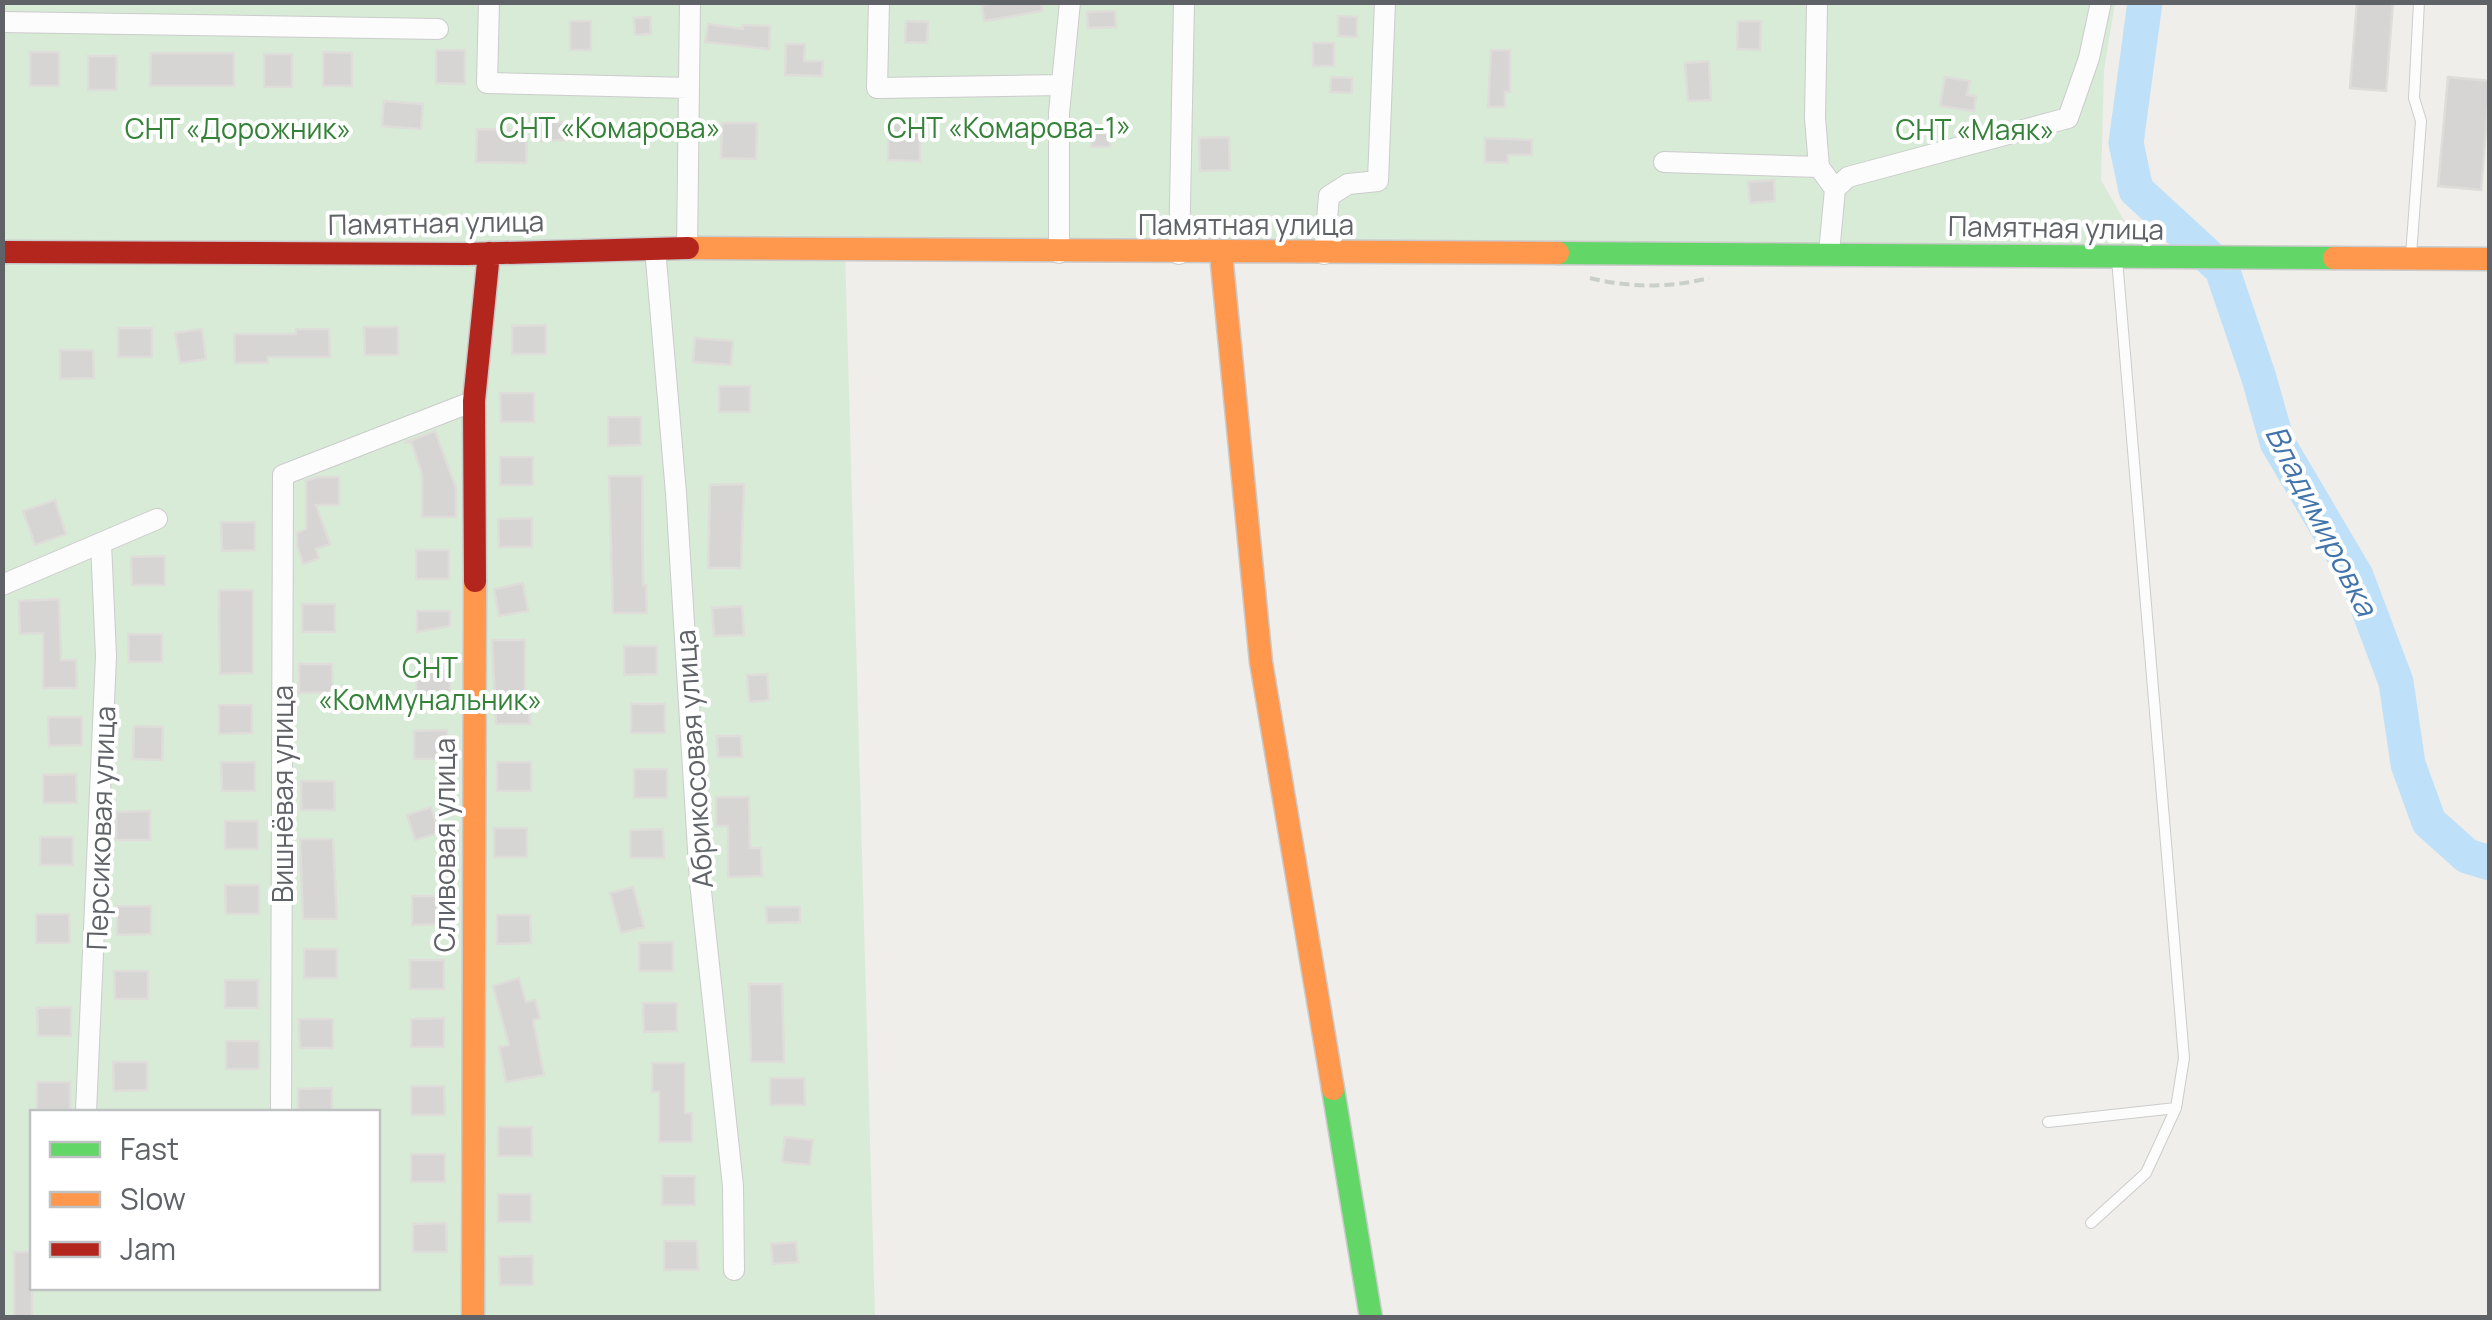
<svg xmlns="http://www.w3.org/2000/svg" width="2492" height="1320" font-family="Manrope,sans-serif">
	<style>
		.green { fill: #d8ebd6; fill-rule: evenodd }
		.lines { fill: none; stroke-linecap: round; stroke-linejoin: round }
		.river { stroke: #bfe0f9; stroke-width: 35 }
		.building { fill: #d6d5d3; stroke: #deddd9; stroke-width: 2.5 }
		.lane-casing { stroke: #cbcccc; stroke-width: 12 }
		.street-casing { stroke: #cbcccc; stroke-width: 22 }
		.fast-casing { stroke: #cacacb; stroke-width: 25 }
		.slow-casing { stroke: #cacacb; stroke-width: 25 }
		.jam-casing { stroke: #cacacb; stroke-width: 25 }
		.path { stroke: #cacfcc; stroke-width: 4; stroke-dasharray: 10 5; stroke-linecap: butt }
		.lane { stroke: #fdfcfc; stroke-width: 10 }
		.street { stroke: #fdfcfc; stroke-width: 20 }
		.fast { stroke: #63d668; stroke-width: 22 }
		.slow { stroke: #ff974d; stroke-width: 22 }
		.jam { stroke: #b3261e; stroke-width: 22 }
		.labels { text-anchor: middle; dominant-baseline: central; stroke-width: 8; stroke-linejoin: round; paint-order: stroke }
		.park-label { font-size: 28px; fill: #348238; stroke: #fff }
		.street-label { font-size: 28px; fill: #5f6368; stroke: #fff }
		.water-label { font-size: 30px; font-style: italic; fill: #4174aa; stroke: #fff }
	</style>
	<rect width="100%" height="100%" fill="#efeeea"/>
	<path class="green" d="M3,3H2115L2104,70L2101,180L2145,258L845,251L875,1317L3,1318ZM32,1112H378V1288H32Z"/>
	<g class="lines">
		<path class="river" d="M2145,2L2126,143L2136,190L2222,269L2259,378L2277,442L2356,576L2396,682L2408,764L2429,822L2467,856L2490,863"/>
	</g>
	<path class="building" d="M998,2H1041L1042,11L984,21L982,5Z
		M2357,2H2393L2386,91L2350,88Z
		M1115,11L1116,27L1088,28L1087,12Z
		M1338,16L1357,17V37L1338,36Z
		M650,17L651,34L635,35L634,18Z
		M570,21H591V50H570Z
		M906,21L928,22L927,43L905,42Z
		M1738,21H1761L1760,50L1737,49Z
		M708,24L743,29V25L770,26L769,49L705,42Z
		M1313,43H1334V66H1313Z
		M786,44H805L804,61H823L822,76L785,75Z
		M436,50H465V84L436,83Z
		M1491,50H1510V92H1505V107H1488Z
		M30,52H59V86H30Z
		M323,52L352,53V86H323Z
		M151,53H234V86H150Z
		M264,54H292V87H264Z
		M88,56H117L116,90H88Z
		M1709,61L1711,100L1688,101L1685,63Z
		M1331,77L1352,78V93L1330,92Z
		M1945,77L1970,81L1967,95L1976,96L1974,111L1940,106Z
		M2448,77L2490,81L2481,190L2438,186Z
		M384,101L423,104L421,129L382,126Z
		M541,113L556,114V122L590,123L589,139L539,141Z
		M722,123H757L756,159L721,158Z
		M888,124H920V161L888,160Z
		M1092,128L1110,129V147H1091Z
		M477,129L527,130L526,163L476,162Z
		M1229,137L1230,170L1200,171L1199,138Z
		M1485,138L1532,140V155H1508V163L1485,162Z
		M1774,180L1775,201L1750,203L1748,182Z
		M546,325V354H512V326Z
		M364,327H398V355H365Z
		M118,328H152V357H118Z
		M202,329L206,359L180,363L175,333Z
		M296,329H329L330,357H268V363H235L234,334H296Z
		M695,338L733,341L731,365L693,362Z
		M60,350H93L94,378L60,379Z
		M719,386H750V412H719Z
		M500,393H534V422H501Z
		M608,417H641V445L608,446Z
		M435,431L456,488V517H422V474L411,442L404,443Z
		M500,457H533V485H500Z
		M609,476H642L643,585H646L647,613H613Z
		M317,477H339V505H316L330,544L316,549L319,558L303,564L297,546V533L306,529V481Z
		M744,484L741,568H708L710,485Z
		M55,500L66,534L35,545L23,511Z
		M532,518V547H499L498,519Z
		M221,522H255V550L222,551Z
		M416,550H449V579H416Z
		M165,556V585H132L131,557Z
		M523,583L528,611L499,616L494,589Z
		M219,590H253V673L220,674Z
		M59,599L61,660H76L77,688H43V633L20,634L19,601Z
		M302,604H335V632H302Z
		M742,606L744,635L714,636L712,608Z
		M417,611H450V626L417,632Z
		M128,634H162V662H129Z
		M492,640H525V696H529L530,724H496Z
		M624,646H657V674L624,675Z
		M299,664H332L333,692L299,693Z
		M416,669H450V697L417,698Z
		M767,674L769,700L749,702L747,675Z
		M631,704H665V733H631Z
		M219,705H252V733L219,734Z
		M48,717H82V745L49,746Z
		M134,726L163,727L162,760L133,759Z
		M447,730V759H414V731Z
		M717,736H741L742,757H718Z
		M221,762H255V791H222Z
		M497,762H531V791H497Z
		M634,769H667V798H634Z
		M76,774L77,803H43V775Z
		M301,781H334L335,810H301Z
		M716,797H749L750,848H761L762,876L728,877V826H716Z
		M431,807L439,833L415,840L407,815Z
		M150,811V840H116V812Z
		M225,821H258V849H225Z
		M494,828H527V857H494Z
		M663,829L664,858H630V830Z
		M40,837H73V865H40Z
		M300,839H333L337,919H303Z
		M225,885H259V914H226Z
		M633,887L644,927L621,933L610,893Z
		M412,896H445V924L412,925Z
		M117,906H151V934L117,935Z
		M766,907H800V922L767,923Z
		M36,914H69L70,943H36Z
		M497,915H530L531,943L497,944Z
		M673,942V971H639V943Z
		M304,949H337V978H304Z
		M410,960H444V989H410Z
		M114,971H148V999H115Z
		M519,978L526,1002L535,1000L540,1018L533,1020L544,1075L506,1082L499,1047L509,1045L493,986Z
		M225,980H258V1008H225Z
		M749,984H782L784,1062H751Z
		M643,1003H677V1031L644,1032Z
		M71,1007V1036H38L37,1008Z
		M444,1018V1047H411V1019Z
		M299,1019H333V1048H300Z
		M226,1041H259V1069H226Z
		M113,1062H147V1090L114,1091Z
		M652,1063H685V1113H692V1142H659V1092H652Z
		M770,1078H804L805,1105H770Z
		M37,1082H70V1110H37Z
		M411,1086H444L445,1115H411Z
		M332,1088V1112H298V1089Z
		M498,1127H532V1156H498Z
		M785,1137L813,1140L810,1165L782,1162Z
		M411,1154H445V1182H411Z
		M662,1176H695V1205H662Z
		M498,1194H531V1222H498Z
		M446,1223L447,1252H413V1224Z
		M664,1241H697L698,1270H664Z
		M796,1242L798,1262L773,1264L771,1244Z
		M14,1252H32V1318H14Z
		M533,1256V1285H500L499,1257Z"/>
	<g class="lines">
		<defs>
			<path id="lane" d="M2411,255L2421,121L2414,98L2419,2
				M2048,1122L2176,1108L2184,1058L2117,259
				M2091,1223L2146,1173L2176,1108"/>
			<path id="street" d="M489,2L487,83L689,88
				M879,2L877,88L1061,85
				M1817,6L1815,118L1819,167L1835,189
				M2,22L438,29
				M1664,162L1819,167
				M655,248L676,493L700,882L733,1186L734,1270
				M687,249L690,2
				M1059,253V113L1070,2
				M1829,253L1835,189L1848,177L2068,118L2089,58L2101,2
				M1179,254L1184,2
				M1324,254L1329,196L1348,184L1378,181L1385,2
				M2,585L157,519
				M86,1112L106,656L101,543
				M281,1112L283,475L474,401"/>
			<path id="fast" d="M1558,253L2334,258
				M1333,1089L1371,1318"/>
			<path id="slow" d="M688,248L1558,253
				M1221,254L1261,662L1333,1089
				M2334,258L2490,259
				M473,1318L475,581"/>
			<path id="jam" d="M2,252L467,254L688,248
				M475,581L474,401L489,253"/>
		</defs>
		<use href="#lane" class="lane-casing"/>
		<use href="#street" class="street-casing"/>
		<use href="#fast" class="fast-casing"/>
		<use href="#slow" class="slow-casing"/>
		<use href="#jam" class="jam-casing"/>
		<path class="path" d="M1590,278C1631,288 1669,288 1709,278"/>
		<use href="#lane" class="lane"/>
		<use href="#street" class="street"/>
		<use href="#fast" class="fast"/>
		<use href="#slow" class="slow"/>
		<use href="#jam" class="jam"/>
	</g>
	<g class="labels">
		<g class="park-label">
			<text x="610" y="127">СНТ «Комарова»</text>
			<text x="1009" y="127">СНТ «Комарова-1»</text>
			<text x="238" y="128">СНТ «Дорожник»</text>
			<text x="1975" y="129">СНТ «Маяк»</text>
			<text x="430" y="667">СНТ<tspan x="430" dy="32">«Коммунальник»</tspan></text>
		</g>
		<g class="street-label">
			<text transform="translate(436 222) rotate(-1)">Памятная улица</text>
			<text x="1246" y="224">Памятная улица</text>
			<text transform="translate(2056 227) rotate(1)">Памятная улица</text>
			<text transform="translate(693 759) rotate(-94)">Абрикосовая улица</text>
			<text transform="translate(282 794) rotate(-90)">Вишнёвая улица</text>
			<text transform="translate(100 828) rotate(-88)">Персиковая улица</text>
			<text transform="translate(444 845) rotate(-90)">Сливовая улица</text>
		</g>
		<g class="water-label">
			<text transform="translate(2322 520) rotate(63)">Владимировка</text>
		</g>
	</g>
	<rect width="2492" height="1320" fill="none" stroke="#5f6368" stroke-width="10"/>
	<rect x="30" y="1110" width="350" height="180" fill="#ffffff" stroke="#bfc1c3" stroke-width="2.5"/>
	<rect x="50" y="1142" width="50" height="15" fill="#63d668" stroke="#bfc1c3" stroke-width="2.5"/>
	<text x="120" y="1160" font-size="30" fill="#5f6368">Fast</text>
	<rect x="50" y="1192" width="50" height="15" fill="#ff974d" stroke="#bfc1c3" stroke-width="2.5"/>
	<text x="120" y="1210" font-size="30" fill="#5f6368">Slow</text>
	<rect x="50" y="1242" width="50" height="15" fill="#b3261e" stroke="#bfc1c3" stroke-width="2.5"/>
	<text x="120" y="1260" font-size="30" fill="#5f6368">Jam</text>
</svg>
